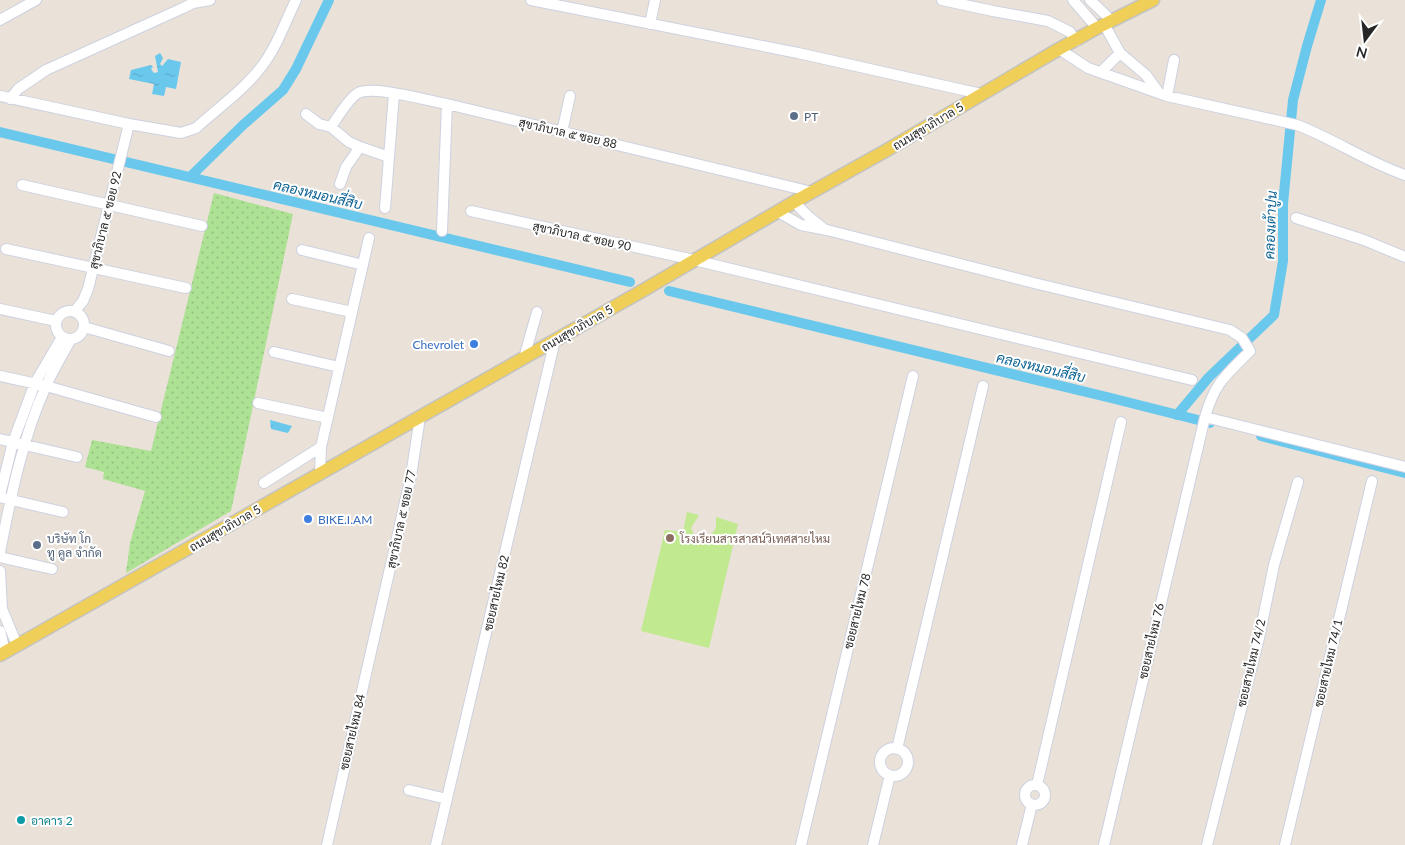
<svg xmlns="http://www.w3.org/2000/svg" width="1405" height="845" font-family="Lato,Sarabun,sans-serif">
	<style>
		.grass { fill: url(#grass-dots) }
		.pitch { fill: #c1e98f }
		.water { fill: url(#water-ripples) }
		.lines { fill: none; stroke-linecap: round; stroke-linejoin: round }
		.canal { stroke: #6ac8ed; stroke-width: 10 }
		.minor-casing { stroke: #cdd1e0; stroke-width: 12 }
		.major-casing { stroke: #c3c3c3; stroke-width: 15 }
		.minor { stroke: #fff; stroke-width: 10 }
		.major { stroke: #efcf58; stroke-width: 12 }
		.service-dot { fill: #5c6f8a; stroke: #fff; stroke-width: 2 }
		.shop-dot { fill: #3f7fe0; stroke: #fff; stroke-width: 2 }
		.education-dot { fill: #8d6e63; stroke: #fff; stroke-width: 2 }
		.culture-dot { fill: #0f9aa8; stroke: #fff; stroke-width: 2 }
		.labels { text-anchor: middle; dominant-baseline: central; stroke-width: 4; stroke-linejoin: round; paint-order: stroke }
		.service-label { font-size: 12px; fill: #4e5e75; stroke: #fff; text-anchor: start }
		.street-label { font-size: 12px; fill: #272727; stroke: #fff }
		.shop-label { font-size: 12px; fill: #366cbe; stroke: #fff; text-anchor: end }
		.education-label { font-size: 12px; fill: #785e54; stroke: #fff; text-anchor: start }
		.culture-label { font-size: 12px; fill: #0d838f; stroke: #fff; text-anchor: start }
		.water-label { font-size: 14px; font-style: italic; fill: #0e6394; stroke: #fff }
	</style>
	<defs>
		<pattern id="grass-dots" width="8" height="8" patternUnits="userSpaceOnUse" patternTransform="scale(1.25)"><rect width="8" height="8" fill="#ade194"/><path d="M2 2h.1M6 6h.1" fill="none" stroke="#95c180" stroke-width="1.8" stroke-linecap="round"/></pattern>
		<pattern id="water-ripples" width="26" height="14" patternUnits="userSpaceOnUse" patternTransform="scale(1.25)"><rect width="26" height="14" fill="#6ac8ed"/><path d="M2 4q2-2 4 0t4 0M15 11q2-2 4 0t4 0" fill="none" stroke="#5caccb"/></pattern>
	</defs>
	<rect width="100%" height="100%" fill="#eae2d8"/>
	<path class="grass" d="M214,193L293,214L231,511L126,573L130,543L145,491L103,479L104,472L85,467L92,440L151,451Z"/>
	<path class="pitch" d="M687,512L699,515L691,528L694,535L701,540L708,539L716,528V517L738,524L709,648L641,631L665,530L683,532Z"/>
	<path class="water" d="M160,53L163,58L160,64L162,66L168,59L181,62L176,89L166,87L164,96L152,94L154,84L129,79L131,70L151,65L153,67L151,69L154,73L158,72L155,56Z
		M270,420L292,426L288,433L271,429Z"/>
	<g class="lines">
		<path class="canal" d="M0,132L630,282
			M190,177L243,125L283,90L296,69L329,0
			M669,291L1111,398L1210,423
			M1177,415L1209,377L1274,315L1283,261V204L1293,100L1307,46L1321,0
			M1261,436L1405,473"/>
		<defs>
			<path id="minor" d="M531,0L798,53L981,94
				M942,0L993,11L1048,21L1070,32L1076,41
				M1073,0L1097,28
				M1090,0L1111,20
				M0,20L36,0
				M650,24L655,0
				M1104,24L1120,53L1146,75L1159,93
				M1059,49L1088,68L1167,96L1297,125C1334,139 1367,162 1405,175
				M1101,72L1120,53
				M0,96L129,124L181,133L196,128C218,108 244,90 262,66C277,47 285,22 296,0
				M1167,96L1174,60
				M10,99L18,89L46,70L183,8L193,3L210,0
				M306,114L319,124L331,127L349,142L360,147L389,157
				M331,127C337,118 349,98 358,93C374,85 428,101 447,104
				M562,132L570,96
				M340,184L346,167L360,147
				M22,185L202,226
				M794,202L809,217L824,229
				M385,208L394,94
				M471,211L694,260L1192,380
				M778,212L801,225L827,230L1034,283L1230,330L1242,338L1250,351C1226,375 1215,382 1205,417
				M1296,218L1364,240L1405,257
				M442,231L447,104L812,192
				M6,249L186,288
				M302,250L363,265
				M292,299L352,312
				M0,309L56,321
				M56 325a14 14 0 1 1 28 0a14 14 0 1 1-28 0Z
				M74,312L83,301L88,289L129,124
				M84,327L169,351
				M274,352L339,367
				M524,358L537,312
				M0,376L46,386L156,417
				M258,403L328,418
				M0,439L77,457
				M320,474L321,447L369,238
				M264,483L321,447
				M0,495L13,442L35,383L62,337
				M3,498L63,512
				M0,552C11,496 22,439 46,386C53,370 63,354 71,339
				M0,557L52,569
				M0,571L2,609L17,645
				M0,631L5,652
				M880 762a14 14 0 1 1 28 0a14 14 0 1 1-28 0Z
				M897,749L983,386
				M1037,785L1121,422
				M1025 795a10 10 0 1 1 20 0a10 10 0 1 1-20 0Z
				M409,790L447,799
				M327,845L411,476L420,417
				M436,845L555,340
				M801,845L913,376
				M873,845L890,775
				M1022,845L1032,804
				M1104,845L1205,417L1405,467
				M1207,845L1259,638L1274,565L1298,482
				M1285,845L1372,481"/>
			<path id="major" d="M0,655L642,291L794,202L887,150L1059,49L1097,28L1153,0"/>
		</defs>
		<use href="#minor" class="minor-casing"/>
		<use href="#major" class="major-casing"/>
		<use href="#minor" class="minor"/>
		<use href="#major" class="major"/>
	</g>
	<g class="service-dot">
		<circle cx="794" cy="116" r="5"/>
		<circle cx="37" cy="545" r="5"/>
	</g>
	<g class="shop-dot">
		<circle cx="474" cy="344" r="5"/>
		<circle cx="308" cy="519" r="5"/>
	</g>
	<circle class="education-dot" cx="670" cy="538" r="5"/>
	<circle class="culture-dot" cx="21" cy="820" r="5"/>
	<g class="labels">
		<g class="service-label">
			<text x="804" y="116">PT</text>
			<text x="47" y="538">บริษัท โก<tspan x="47" dy="14">ทู คูล จำกัด</tspan></text>
		</g>
		<g class="street-label">
			<text transform="translate(928 126) rotate(-31)">ถนนสุขาภิบาล 5</text>
			<text transform="translate(568 133) rotate(13)">สุขาภิบาล ๕ ซอย 88</text>
			<text transform="translate(105 220) rotate(-76)">สุขาภิบาล ๕ ซอย 92</text>
			<text transform="translate(582 236) rotate(12)">สุขาภิบาล ๕ ซอย 90</text>
			<text transform="translate(577 328) rotate(-30)">ถนนสุขาภิบาล 5</text>
			<text transform="translate(401 519) rotate(-78)">สุขาภิบาล ๕ ซอย 77</text>
			<text transform="translate(225 528) rotate(-30)">ถนนสุขาภิบาล 5</text>
			<text transform="translate(496 593) rotate(-77)">ซอยสายไหม 82</text>
			<text transform="translate(857 611) rotate(-76)">ซอยสายไหม 78</text>
			<text transform="translate(1151 641) rotate(-77)">ซอยสายไหม 76</text>
			<text transform="translate(1251 663) rotate(-77)">ซอยสายไหม 74/2</text>
			<text transform="translate(1328 663) rotate(-77)">ซอยสายไหม 74/1</text>
			<text transform="translate(352 732) rotate(-77)">ซอยสายไหม 84</text>
		</g>
		<g class="shop-label">
			<text x="464" y="344">Chevrolet</text>
			<text x="318" y="519" text-anchor="start">BIKE.I.AM</text>
		</g>
		<g class="education-label">
			<text x="680" y="538">โรงเรียนสารสาสน์วิเทศสายไหม</text>
		</g>
		<g class="culture-label">
			<text x="31" y="820">อาคาร 2</text>
		</g>
		<g class="water-label">
			<text transform="translate(318 194) rotate(13)">คลองหมอนสี่สิบ</text>
			<text transform="translate(1270 225) rotate(-88)">คลองเต้าปูน</text>
			<text transform="translate(1041 367) rotate(13)">คลองหมอนสี่สิบ</text>
		</g>
	</g>
	<g transform="translate(1365 40) rotate(195)" stroke="#ffffff" stroke-width="4" paint-order="stroke">
	<path d="M0-4L9 19L0 12L-9 19Z" fill="#272727"/>
	<text y="-8" font-size="14" font-weight="bold" text-anchor="middle" fill="#272727">N</text>
	</g>
</svg>
